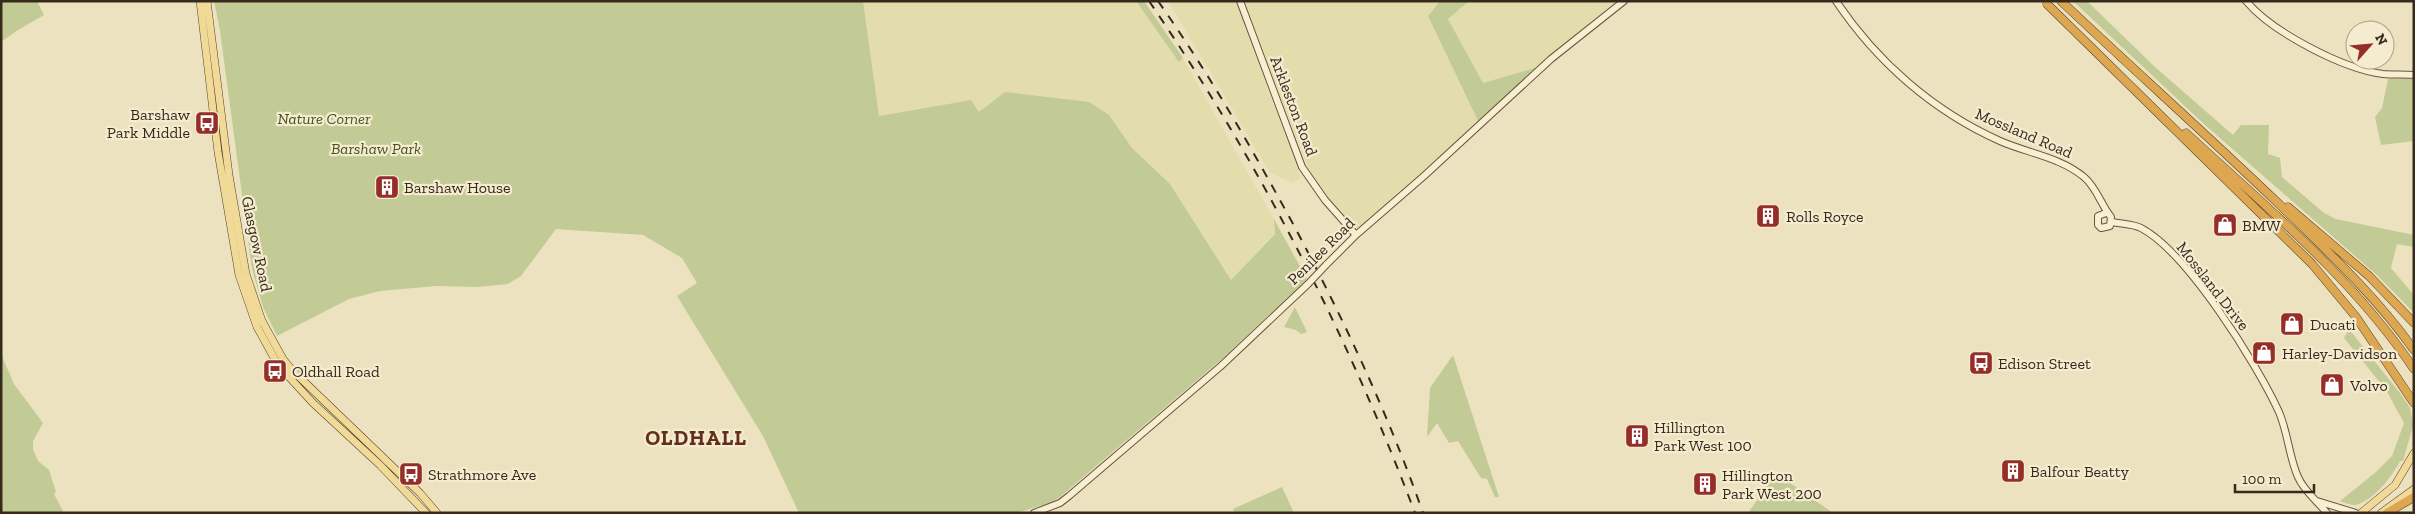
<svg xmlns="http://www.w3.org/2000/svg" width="2415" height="514" font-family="'Zilla Slab',serif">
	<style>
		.farmland { fill: #e3ddae }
		.green { fill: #c2cb95 }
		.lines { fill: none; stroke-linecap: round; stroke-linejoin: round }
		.secondary-casing { stroke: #68543c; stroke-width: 8 }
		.primary-casing { stroke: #54412d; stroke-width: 8 }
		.highway-casing { stroke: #54412d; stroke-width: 9 }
		.secondary { stroke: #f8efd3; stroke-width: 6 }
		.primary { stroke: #f1da98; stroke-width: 7 }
		.highway { stroke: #dda651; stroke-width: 8 }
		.rail { stroke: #362a1d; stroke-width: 2; stroke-dasharray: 9 9; stroke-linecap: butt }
		.secondary-bridge-casing { stroke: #68543c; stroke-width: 8; stroke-linecap: butt }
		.secondary-bridge { stroke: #f8efd3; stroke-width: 6 }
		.labels { text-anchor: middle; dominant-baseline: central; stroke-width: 4.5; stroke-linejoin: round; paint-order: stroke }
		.street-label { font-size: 16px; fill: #362a1d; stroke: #f5ecd0 }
		.poi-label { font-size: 16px; fill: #362a1d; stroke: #f5ecd0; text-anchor: start }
		.park-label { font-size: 16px; font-style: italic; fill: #445223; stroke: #f5ecd0 }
		.district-label { font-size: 21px; font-weight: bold; letter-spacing: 1px; fill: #622f1c; stroke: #f5ecd0 }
	</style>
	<rect width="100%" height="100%" fill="#ede2c0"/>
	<path class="farmland" d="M863,1H1136L1179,61L1183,58L1274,219L1275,234L1231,280L1170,184L1132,148L1109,115L979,112L971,100L879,116Z
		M1168,1H1236L1301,177L1293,183L1270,173Z
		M1243,1H1440L1428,16L1479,123L1360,227H1355L1341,215L1309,170Z
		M1469,1H1618L1538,67L1483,83L1448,19Z"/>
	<path class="green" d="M1,1H37L44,15L18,30L1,42Z
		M214,1H863L879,116L971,100L979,112L1005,92L1089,102L1109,115L1132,148L1170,184L1231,280L1275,234L1274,219L1307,279L1223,358L1054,502L1016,513H799L763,436L677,296L697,283L682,258L643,235L556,229L521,276L508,284L477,287L436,286L380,291L349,299L277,336L263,307L252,269L220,31Z
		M1136,1H1144L1183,58L1179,62Z
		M1440,1H1469L1448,19L1483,83L1538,67L1479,123L1428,16Z
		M2073,1H2087L2155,67L2233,135L2241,125H2269L2268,154L2280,158L2282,177L2324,213L2336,219L2414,235V247L2397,244L2391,268L2414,295V313L2378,276L2205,125Z
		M2414,78V141L2381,145L2375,117L2382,108L2388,79Z
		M1295,307L1307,332L1301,334L1296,330L1284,327Z
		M2349,329L2403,397L2410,408L2413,426L2403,461H2400C2393,476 2372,502 2355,505C2350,505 2345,503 2340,501L2376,472L2392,456L2404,423L2386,390L2344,338Z
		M1,354L14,384L43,423L33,441V449L38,461L49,470L56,492L54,494L64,513H1Z
		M1453,355L1499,497H1495L1487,479L1481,478L1458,441L1449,443L1437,423L1427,437L1430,388Z
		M1776,473L1833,513H1748Z
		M1282,487L1294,513H1235L1233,509Z"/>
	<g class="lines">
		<defs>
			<path id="secondary" d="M1240,1L1302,167L1325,200L1356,235
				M1836,1C1877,62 1933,111 2000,141C2027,153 2060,157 2084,177C2097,188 2101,205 2111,217L2110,226L2101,228L2098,225V216L2106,213
				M2246,1C2272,32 2343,69 2383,74C2393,75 2404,74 2414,75
				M2112,222C2122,224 2133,224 2141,228C2187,252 2257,364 2279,412C2288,433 2289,457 2298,477C2304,491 2317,501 2327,513
				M1326,265L1356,235L1424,176L1551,59L1624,1
				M2317,501L2356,513
				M1034,513L1060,503L1069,496L1221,366L1308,284"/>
			<path id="primary" d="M200,1L218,152L239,275L257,327L278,365L313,403L380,465L426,513
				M207,1L229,175L246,274L262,321L283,359L291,369L420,493L437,513
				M2361,513L2395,485L2414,453
				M2381,513L2414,489"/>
			<path id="highway" d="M2061,1C2134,70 2208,136 2280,205C2327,251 2376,296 2414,350
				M2047,4L2312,264L2356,317L2414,403
				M2186,133C2266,207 2353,278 2414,369
				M2288,207L2369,276L2414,323
				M2387,513L2414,497"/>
		</defs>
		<use href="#secondary" class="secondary-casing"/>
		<use href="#primary" class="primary-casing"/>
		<use href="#highway" class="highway-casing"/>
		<use href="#secondary" class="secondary"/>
		<use href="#primary" class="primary"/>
		<use href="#highway" class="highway"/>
		<path class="rail" d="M1149,1C1258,160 1347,333 1415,513
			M1158,1C1208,72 1251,147 1292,222C1342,316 1388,413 1423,513"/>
		<defs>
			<path id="secondary-bridge" d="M1308,284L1326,265"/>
		</defs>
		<use href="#secondary-bridge" class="secondary-bridge-casing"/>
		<use href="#secondary-bridge" class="secondary-bridge"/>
	</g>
	<defs>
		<symbol id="bus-square" viewBox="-11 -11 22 22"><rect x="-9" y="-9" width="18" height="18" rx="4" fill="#952e29" stroke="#f5ecd0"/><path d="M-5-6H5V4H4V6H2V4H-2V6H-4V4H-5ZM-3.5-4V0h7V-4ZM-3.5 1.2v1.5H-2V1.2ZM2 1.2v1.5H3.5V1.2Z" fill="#fff"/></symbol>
		<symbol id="building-square" viewBox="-11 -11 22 22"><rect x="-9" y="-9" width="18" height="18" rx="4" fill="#952e29" stroke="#f5ecd0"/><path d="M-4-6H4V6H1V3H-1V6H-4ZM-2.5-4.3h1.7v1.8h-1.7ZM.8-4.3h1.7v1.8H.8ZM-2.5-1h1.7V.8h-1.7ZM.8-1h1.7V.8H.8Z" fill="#fff"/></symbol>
		<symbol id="shop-square" viewBox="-11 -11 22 22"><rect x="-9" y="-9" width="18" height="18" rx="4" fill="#952e29" stroke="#f5ecd0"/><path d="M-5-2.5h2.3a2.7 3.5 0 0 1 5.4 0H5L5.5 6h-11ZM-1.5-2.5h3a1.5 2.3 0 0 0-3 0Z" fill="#fff"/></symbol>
	</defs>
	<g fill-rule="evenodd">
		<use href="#bus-square" x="193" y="109" width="28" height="28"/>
		<use href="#building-square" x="373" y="173" width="28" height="28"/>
		<use href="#building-square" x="1754" y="202" width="28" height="28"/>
		<use href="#shop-square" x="2211" y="211" width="28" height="28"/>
		<use href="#shop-square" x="2278" y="310" width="28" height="28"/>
		<use href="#shop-square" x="2250" y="339" width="28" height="28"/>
		<use href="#bus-square" x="1967" y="349" width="28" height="28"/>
		<use href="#bus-square" x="261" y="357" width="28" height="28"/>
		<use href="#shop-square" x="2318" y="371" width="28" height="28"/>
		<use href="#building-square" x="1623" y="422" width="28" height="28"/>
		<use href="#building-square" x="1999" y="457" width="28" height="28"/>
		<use href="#bus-square" x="397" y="460" width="28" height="28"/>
		<use href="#building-square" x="1691" y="470" width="28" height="28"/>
	</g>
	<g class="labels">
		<g class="street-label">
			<text transform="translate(1294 106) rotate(69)">Arkleston Road</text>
			<text transform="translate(2024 133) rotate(23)">Mossland Road</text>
			<text transform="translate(257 244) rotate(78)">Glasgow Road</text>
			<text transform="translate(1321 251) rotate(-45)">Penilee Road</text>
			<text transform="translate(2213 286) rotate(52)">Mossland Drive</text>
		</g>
		<g class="poi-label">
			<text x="190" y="114" text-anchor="end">Barshaw<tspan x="190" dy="18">Park Middle</tspan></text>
			<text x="404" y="187">Barshaw House</text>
			<text x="1786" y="216">Rolls Royce</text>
			<text x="2242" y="225">BMW</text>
			<text x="2310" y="324">Ducati</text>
			<text x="2282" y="353">Harley-Davidson</text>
			<text x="1998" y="363">Edison Street</text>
			<text x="292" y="371">Oldhall Road</text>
			<text x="2350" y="385">Volvo</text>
			<text x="1654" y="427">Hillington<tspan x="1654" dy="18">Park West 100</tspan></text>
			<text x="2030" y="471">Balfour Beatty</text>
			<text x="428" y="474">Strathmore Ave</text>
			<text x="1722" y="475">Hillington<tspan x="1722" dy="18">Park West 200</tspan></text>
		</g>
		<g class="park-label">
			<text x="324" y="118">Nature Corner</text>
			<text x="376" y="148">Barshaw Park</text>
		</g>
		<g class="district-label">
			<text x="696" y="437">OLDHALL</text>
		</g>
	</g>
	<rect width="2415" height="514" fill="none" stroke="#362a1d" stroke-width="5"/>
	<g transform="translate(2370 45) rotate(63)"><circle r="24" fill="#f5ecd0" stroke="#a99e88"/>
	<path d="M0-4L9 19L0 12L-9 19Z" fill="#952e29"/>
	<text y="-8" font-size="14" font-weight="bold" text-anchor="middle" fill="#362a1d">N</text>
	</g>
	<path d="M2235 484v8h79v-8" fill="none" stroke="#362a1d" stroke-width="2.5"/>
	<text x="2242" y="484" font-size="15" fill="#362a1d" stroke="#f5ecd0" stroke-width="4" paint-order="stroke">100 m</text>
</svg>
